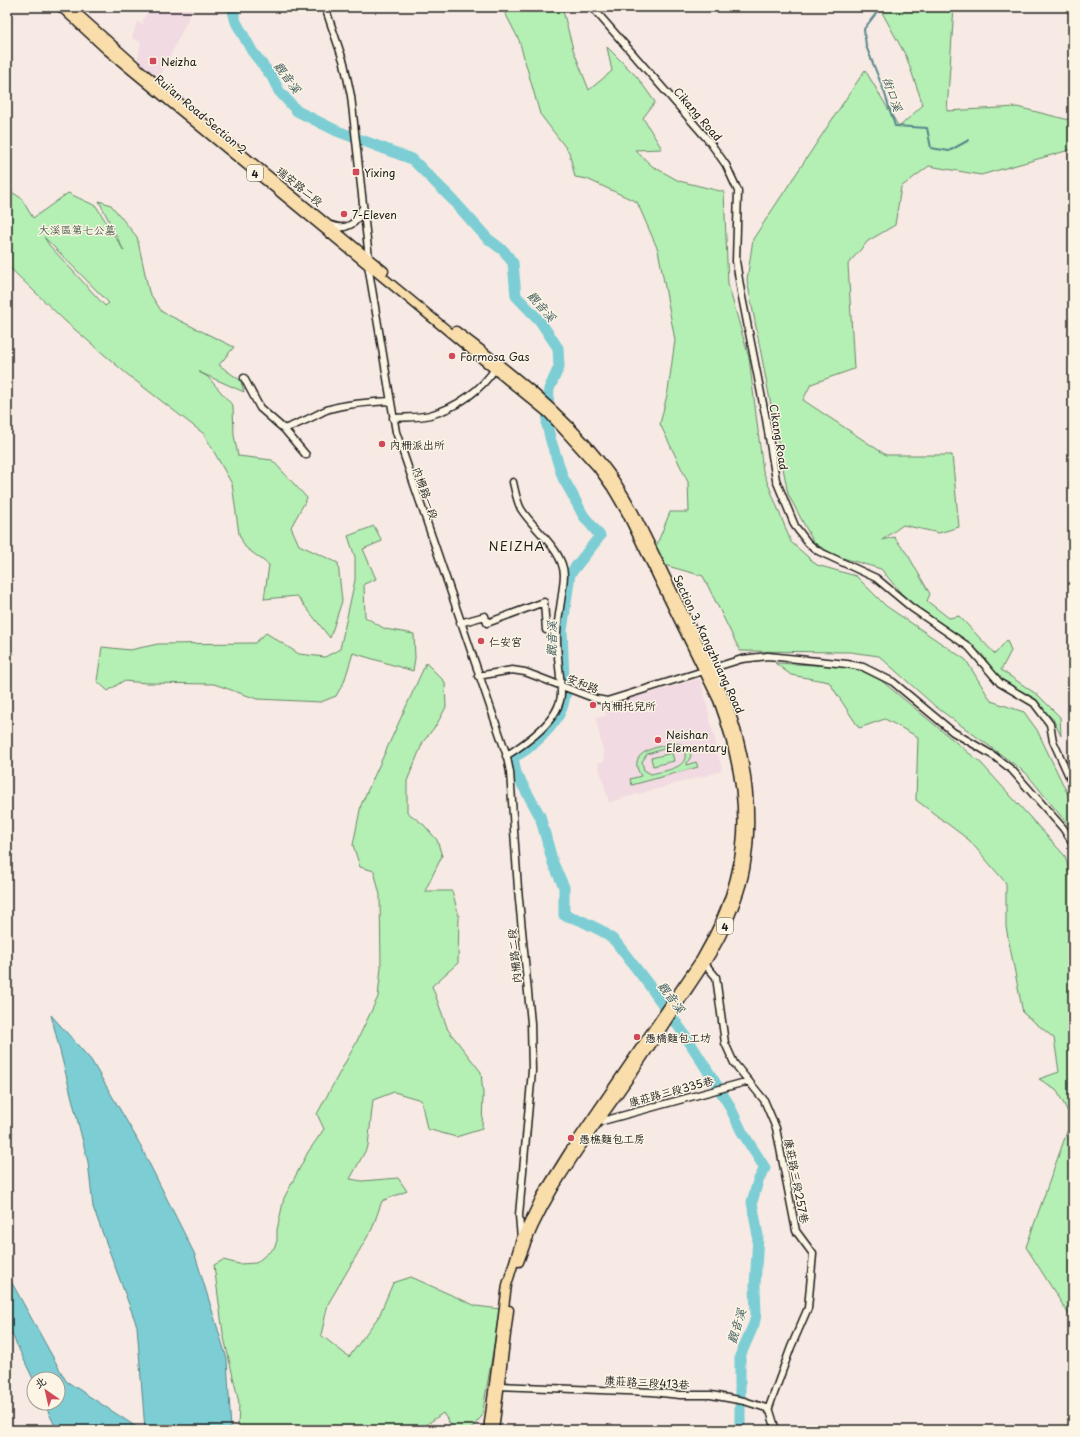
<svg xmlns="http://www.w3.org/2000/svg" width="1080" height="1437" font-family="'Playpen Sans','LXGW WenKai TC',sans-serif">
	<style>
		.built { fill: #f1dae1 }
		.green { fill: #b4efb4; stroke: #688668; fill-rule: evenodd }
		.water { fill: #7dced4; stroke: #56878a }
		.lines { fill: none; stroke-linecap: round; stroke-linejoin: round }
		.stream { stroke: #56878a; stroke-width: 2 }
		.river { stroke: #7dced4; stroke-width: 11 }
		.minor-casing { stroke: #1c1c1c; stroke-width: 9 }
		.major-casing { stroke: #1c1c1c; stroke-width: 11 }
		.minor { stroke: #fcf5e5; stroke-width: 6 }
		.major { stroke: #f9ddab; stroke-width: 8 }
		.poi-dot { fill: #d1495b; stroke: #fcf5e5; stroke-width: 1.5 }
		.labels { text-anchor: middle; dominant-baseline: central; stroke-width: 3; stroke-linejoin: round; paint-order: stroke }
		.shield { fill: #fcf5e5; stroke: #5f5d58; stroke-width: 1 }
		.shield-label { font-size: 10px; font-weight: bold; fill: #1c1c1c }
		.poi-label { font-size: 11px; fill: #1c1c1c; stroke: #fcf5e5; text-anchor: start }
		.street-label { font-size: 11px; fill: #1c1c1c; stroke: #fcf5e5 }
		.park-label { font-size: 11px; fill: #4a5b4a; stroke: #fcf5e5 }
		.water-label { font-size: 12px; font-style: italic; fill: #3e5a5c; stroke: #fcf5e5 }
		.quarter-label { font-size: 13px; letter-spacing: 1px; fill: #1c1c1c; stroke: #fcf5e5 }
	</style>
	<rect width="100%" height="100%" fill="#f7e9e3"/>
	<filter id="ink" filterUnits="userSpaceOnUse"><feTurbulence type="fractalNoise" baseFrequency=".025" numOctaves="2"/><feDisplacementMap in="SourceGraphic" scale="8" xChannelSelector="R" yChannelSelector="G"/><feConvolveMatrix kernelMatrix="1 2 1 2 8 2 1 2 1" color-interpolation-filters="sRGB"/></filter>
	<g filter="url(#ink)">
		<path class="built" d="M151,7H194L158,80L137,62L141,42L132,38L137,22L143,24L144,18Z
			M698,679L701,681L722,771L609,802L598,763L605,761L596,718L606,716L604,706Z"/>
		<path class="green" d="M502,7H562L573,49L589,90L612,71L607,47L637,77L655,102L643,118L662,149L635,150L652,166L679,181L724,192L728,284L749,358L763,471L791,542L817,565L856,576L886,606L966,660L991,701L1024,712L1037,730L1073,805V831L1026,773L936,707L879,656L850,652L740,651L703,576L664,565L655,549L670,512H689L688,482L660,424L668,391L675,340L658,250L637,202L587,179L575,177L569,152L540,114L519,40Z
			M879,7H954L947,111L1017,107L1073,121V149L981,175L929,166L901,187L895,225L868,241L848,264L854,369L811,384L803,400L886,455H952L959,527L939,533L903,525L882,540L894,537L908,555L930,594L927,601L949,618L959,616L995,654L1007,640L1011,651L1001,670L1039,696L1060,717L1061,736L1053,719L1023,692L1002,683L982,654L910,604L881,569L836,556L814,543L788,494L747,280L753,239L865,70L899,127L923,105L906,56Z
			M7,189L21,198L33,218L68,193L96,206L124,251L99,201L111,205L137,237L149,292L162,312L234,347L219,365L241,381L244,392L199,372L208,377L233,406L234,435L238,456L272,460L307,498L291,527L299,545L338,563L342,601L330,638L297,596L264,599L269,565L245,547L239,534L232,484L204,434L128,375L65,321L7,265ZM44,237L109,303L105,306L49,245Z
			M374,526L382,541L363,549L376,579L364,584L365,617L385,629L414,634L415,658L413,671L353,653L344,682L336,696L321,702L257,699L214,684L147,683L123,681L108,691L97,681L102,647L130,650L158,644L255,643L266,633L299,654L325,657L340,649L355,580V557L348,536Z
			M426,663L445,682L446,707L437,724L423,742L407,781V812L424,825L437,840L442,856L425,891H452L459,916L458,963L432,986L448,1030L481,1072L483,1094L482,1129L456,1137L427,1129L421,1100L394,1092L373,1100L368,1146L350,1179L362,1181L398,1178L407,1191L382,1201L372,1229L328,1304L321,1335L349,1357L379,1316L393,1283L411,1277L476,1306L500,1309L482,1416L470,1430H454L443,1413L423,1427V1430H238L239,1403L223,1333L214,1265L223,1260L239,1264L256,1263L274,1248L277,1241V1230L284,1198L308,1152L324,1129L317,1114L356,1043L378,997L381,967L380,895L374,871L360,867L353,845L361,805Z
			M775,663L852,667L877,677L981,763L1065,856L1073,885V1321L1026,1247L1068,1129V1112L1056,1089L1039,1079L1059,1072L1054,1038L1023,1013L1006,927V883L969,840L916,800L918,737L885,719L859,728L829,682L791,675Z
			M675,743C683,744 689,748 691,756L686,765L696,762L698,767L632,785L630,779L641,776C625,751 658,747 675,743ZM674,746L685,753C688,769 662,771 651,774L644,770L642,762L647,754Z
			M672,753L674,761L653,766L651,758Z"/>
		<path class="water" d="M51,1015L91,1060L136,1137L195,1255L227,1359L231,1430H145L137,1326L93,1207L88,1162Z
			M7,1274L66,1381L141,1430H57L44,1403H58V1379H34V1381L7,1324Z"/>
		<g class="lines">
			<path class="stream" d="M881,7L864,29L866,46L884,91L895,126L927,128L931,148L949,151L969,140"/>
			<path class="river" d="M232,7L236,22L252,51L272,77L279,91L297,111L337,131L412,159L452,199L487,238L504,251L513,263L516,296L540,321L558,348L559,367L549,389L547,425L551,441L563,478L571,492L583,515L600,536L570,574L562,631L564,682
				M566,693C564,698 564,703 562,708C556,725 530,750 513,757L516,773L540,816L553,863L564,887V915L580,920L602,931L615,941L649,985L687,1038L728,1103L742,1132L765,1168L758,1181L752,1202L758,1236L755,1286L756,1315L754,1324L740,1356V1425L738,1430"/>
			<defs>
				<path id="minor" d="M325,7L344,63L351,96L369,258L368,265L396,432L506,753L510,772L518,889L531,1023L532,1071L519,1215L521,1239
					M592,7L709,141L726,165L738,191L736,261L741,292L766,419L776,480L795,526L808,543L818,551L876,578L912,608L969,647L1000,683L1034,703L1050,724L1053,741L1073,785
					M331,225C346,231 357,224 362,209
					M244,378L260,408L284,429L306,455
					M393,418C405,417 419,418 430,415C456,408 482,390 496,367
					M284,429C298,424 311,418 324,411C340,404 372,402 390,401
					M460,623L485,616L487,623L544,602L546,630L557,633
					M478,676L512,670L525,672L596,699L607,701L742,659L768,656L847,664L863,667L893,682L953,732L994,756L1012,770L1063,828L1073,843
					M506,756C526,743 560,720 561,694C561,674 556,653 557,633C558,614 563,595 564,575C563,549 534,530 521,509C517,502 515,491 513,482
					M705,964L716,977L725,1043L734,1063L764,1100L776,1128L796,1231L813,1254L808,1308L791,1347L768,1410
					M599,1122L749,1081
					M499,1386L652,1392L680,1395H711L744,1401L766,1408L770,1411L776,1430"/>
				<path id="major" d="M61,7L107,50L549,414L597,467L612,488L626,512L718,700C753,796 753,870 701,959L569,1152L541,1197L521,1239L507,1285L488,1430
					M70,7L145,74L384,271
					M456,331C509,371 561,411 602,463C632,501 650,546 671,588C692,631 716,673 732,717C748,765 754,820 745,869C741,892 731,915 721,936C708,962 690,986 674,1010C650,1047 626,1084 600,1119C568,1164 537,1209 519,1262
					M494,1430L509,1310"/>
			</defs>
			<use href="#minor" class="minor-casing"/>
			<use href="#major" class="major-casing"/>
			<use href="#minor" class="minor"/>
			<use href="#major" class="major"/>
		</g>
	</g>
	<g class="poi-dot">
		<rect x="149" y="57" width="8" height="8" rx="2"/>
		<rect x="352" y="168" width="8" height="8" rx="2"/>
		<circle cx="344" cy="214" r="4"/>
		<circle cx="452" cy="356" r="4"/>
		<circle cx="382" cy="444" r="4"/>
		<circle cx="481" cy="641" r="4"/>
		<circle cx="593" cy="705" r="4"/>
		<circle cx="658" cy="740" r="4"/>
		<circle cx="637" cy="1037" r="4"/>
		<circle cx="571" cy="1138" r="4"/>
	</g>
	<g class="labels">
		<g class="shield">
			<rect x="247" y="165" width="16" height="16" rx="3"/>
			<rect x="717" y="918" width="16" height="16" rx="3"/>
		</g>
		<g class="shield-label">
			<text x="255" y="173">4</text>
			<text x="725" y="926">4</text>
		</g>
		<g class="poi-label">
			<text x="161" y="61">Neizha</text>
			<text x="364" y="172">Yixing</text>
			<text x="352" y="214">7-Eleven</text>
			<text x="460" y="356">Formosa Gas</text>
			<text x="390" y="444">內柵派出所</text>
			<text x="489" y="641">仁安宮</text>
			<text x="601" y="705">內柵托兒所</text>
			<text x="666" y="734">Neishan<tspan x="666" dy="13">Elementary</tspan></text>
			<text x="645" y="1037">愚橋麵包工坊</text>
			<text x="579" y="1138">愚樵麵包工房</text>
		</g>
		<g class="street-label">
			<text transform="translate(201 114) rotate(40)">Rui'an Road Section 2</text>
			<text transform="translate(698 114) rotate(49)">Cikang Road</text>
			<text transform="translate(300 186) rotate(39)">瑞安路二段</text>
			<text transform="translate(779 437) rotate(81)">Cikang Road</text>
			<text transform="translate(426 493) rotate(71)">內柵路一段</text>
			<text transform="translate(709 644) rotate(65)">Section 3, Kangzhuang Road</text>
			<text transform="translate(583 683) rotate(21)">安和路</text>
			<text transform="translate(514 956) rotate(-96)">內柵路二段</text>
			<text transform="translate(671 1091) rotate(-15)">康莊路三段335巷</text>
			<text transform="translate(797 1181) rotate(79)">康莊路三段257巷</text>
			<text transform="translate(647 1382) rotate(3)">康莊路三段413巷</text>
		</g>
		<g class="park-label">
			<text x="77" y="229">大溪區第七公墓</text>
		</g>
		<g class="water-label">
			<text transform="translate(288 77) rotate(54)">觀音溪</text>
			<text transform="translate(893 94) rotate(70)">街口溪</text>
			<text transform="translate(542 306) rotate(49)">觀音溪</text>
			<text transform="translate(551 639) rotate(-89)">觀音溪</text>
			<text transform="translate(672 997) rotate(54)">觀音溪</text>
			<text transform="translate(736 1326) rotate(-73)">觀音溪</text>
		</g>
		<g class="quarter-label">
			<text x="517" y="545">NEIZHA</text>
		</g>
	</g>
	<rect width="1080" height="1437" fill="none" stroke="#fcf5e5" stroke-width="24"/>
	<rect x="12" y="12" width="1056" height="1413" fill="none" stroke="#1c1c1c" stroke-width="1.5" filter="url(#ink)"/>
	<g transform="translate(46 1391) rotate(326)"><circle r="19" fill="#fcf5e5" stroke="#a29e95"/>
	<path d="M0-3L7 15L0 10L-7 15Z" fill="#d1495b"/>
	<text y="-6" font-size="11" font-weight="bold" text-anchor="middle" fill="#1c1c1c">北</text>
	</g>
</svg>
